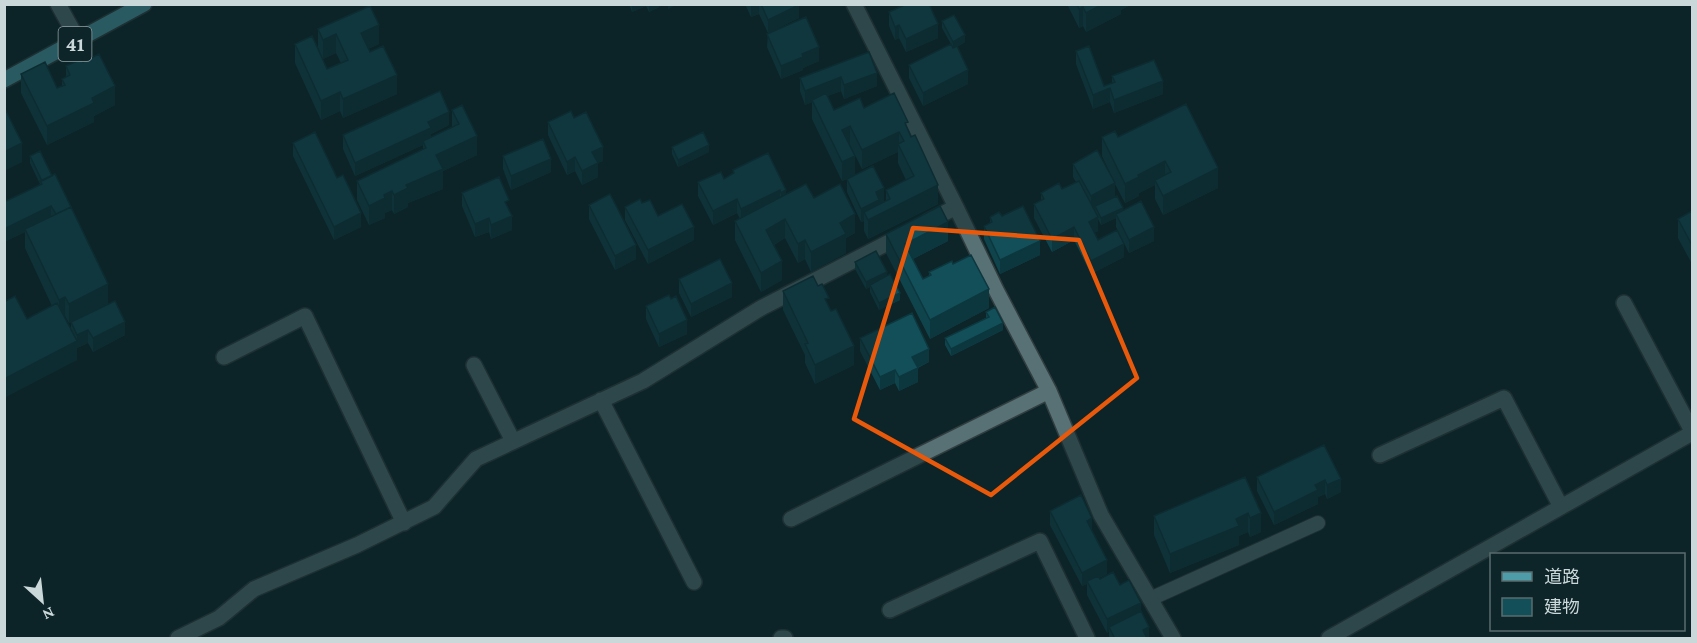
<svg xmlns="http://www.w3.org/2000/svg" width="1697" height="643" font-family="'Crimson Pro','Noto Sans JP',serif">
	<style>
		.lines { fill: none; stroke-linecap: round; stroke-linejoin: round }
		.service-casing { stroke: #313e40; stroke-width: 16 }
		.minor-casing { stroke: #313e40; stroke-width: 18 }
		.primary-casing { stroke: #313e40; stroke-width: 18 }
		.service { stroke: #587175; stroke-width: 14 }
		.minor { stroke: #587175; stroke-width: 15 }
		.primary { stroke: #4d9ca8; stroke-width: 15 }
		.wall { fill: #10444c; fill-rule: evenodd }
		.shaded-wall { fill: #0d373e }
		.building { fill: #134f58; stroke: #0d373e; stroke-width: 1.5 }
		.marked { fill: none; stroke: #e8590c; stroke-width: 4.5; stroke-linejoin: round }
		.labels { text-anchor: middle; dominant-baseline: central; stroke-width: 5; stroke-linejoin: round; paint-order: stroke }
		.shield { fill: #0d2428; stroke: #92a2a5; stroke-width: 1.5 }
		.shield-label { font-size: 20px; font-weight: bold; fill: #cbd8da }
	</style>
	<rect width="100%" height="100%" fill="#0d2428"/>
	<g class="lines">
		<defs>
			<path id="service" d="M1150,599L1318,523"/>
			<path id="minor" d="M58,4L79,42
				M854,4L956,207L996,290L1049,391L1101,515L1173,638
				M927,222L956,207
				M1624,303L1692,431
				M224,357L305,316L404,523
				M474,365L513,441
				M601,400L694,582
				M1380,455L1504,398L1561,507
				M791,519L1049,391
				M890,610L1040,541L1087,638
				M178,638L219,618L254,589L357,545L434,507L476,459L643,381L761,308L903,235
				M781,638H785
				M1329,638L1692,433"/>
			<path id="primary" d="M4,80L144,4"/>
		</defs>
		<use href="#service" class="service-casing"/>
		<use href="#minor" class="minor-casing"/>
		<use href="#primary" class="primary-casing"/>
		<use href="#service" class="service"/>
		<use href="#minor" class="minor"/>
		<use href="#primary" class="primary"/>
	</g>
	<path class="wall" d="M629,4H659V7L649,12L646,6L632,12Z
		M745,4H799V18L770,32L819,61L803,68V70L781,79L767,47L768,33L759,14L751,17Z
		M1067,4H1132L1121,10V14L1086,32L1083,26L1079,28Z
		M889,12L938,38L906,52L899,38L895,40L889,26Z
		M942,21L965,42L957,47L968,84L923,106L909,78V65L951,44L942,28Z
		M318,29L379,44L368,49L397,94L343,118L340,111L321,120L295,63V44L327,69L341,63L336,53L323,59L318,48Z
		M1076,51L1104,86L1112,83V76L1163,94L1114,113L1110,102L1093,109L1076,64Z
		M869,52L877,86L844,99L841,91L827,96L834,110L864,108L908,130L938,204L868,239L864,231V221L861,222L847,192V179L842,181L812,119V102L805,105L800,91V78ZM850,145L862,169L898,152V163L906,180L886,190V201L884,202L855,174Z
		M66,66L115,105L94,116V122L47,145L21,93V74L57,88L62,86V79L66,77Z
		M452,110L477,155L443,171V189L408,203V207L394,214L392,210L385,213V218L369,225L357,200V181L423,149V145L355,176L343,149V135L449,125L431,134V137L452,127Z
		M574,118L603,161L598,163V177L582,185L575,171L567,175L548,135V122Z
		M1102,137H1118L1218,188L1163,215L1155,199V185L1139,193V196L1125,203L1115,184V197L1123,210L1154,241L1129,253L1116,227V218L1101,225L1098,219V231L1094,233L1098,240L1124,257L1091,274L1074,240L1052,252L1034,218V204L1041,201V193L1062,189L1076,182L1073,177V164L1112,177L1102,156Z
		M293,143L361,227L334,240L293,156Z
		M672,147L709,152L678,167L672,154Z
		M768,153L786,194L814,198L855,233L846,238V253L811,272L805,259L798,263L785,238L774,245L782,280L761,292L735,240V221L740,219L737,213L713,225L698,196V182L724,179L733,174V170Z
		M30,156L108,304L69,323L65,316H64L71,329V322L125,335L93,352L88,343L77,348V360L27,319L52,306L25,248V232L4,242L40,184L30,163Z
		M503,156L551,172L511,190L503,169Z
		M462,193L509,209L512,230L491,239L489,232L475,237L462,206Z
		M642,203L658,216L694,240L648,264L625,220V207Z
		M589,205L636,259L615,270L589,219Z
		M1692,211V264L1678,238V219Z
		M1002,216L1040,255L1000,274L984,239V226L990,223V217Z
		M886,234L948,241L913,259L923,279L929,276V272L953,264L989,308L930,339L886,253Z
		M855,262L887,276L900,300L879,310L870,292V287L866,289L855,269Z
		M679,279L732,297L691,317L679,293Z
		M783,291L829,306L854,365L815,384L805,363V355L783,310Z
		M671,299L687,334L659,347L646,319V306Z
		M986,312L1003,330L951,356L945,345V338L986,318Z
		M860,338L929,362L918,368V382L899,391L895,383L880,390L860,351Z
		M1245,477L1261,532L1250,537L1248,532L1239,536V545L1170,573L1154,535V516Z
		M1257,477L1341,479V492L1327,499L1325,494L1318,497V504L1274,525L1257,491Z
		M1050,511L1092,532L1107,574L1099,578L1100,579L1120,585L1141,611L1149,639H1109V631L1107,633L1087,595V584L1082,586L1050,525Z"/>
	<path class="shaded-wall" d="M632,4H646V6L632,12Z
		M649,4H659V7L649,12Z
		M668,4H674V6L668,9Z
		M751,4H759V14L751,17Z
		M1103,4H1132L1121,10V14L1086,32V13Z
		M799,5V18L768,33V20Z
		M1083,7V26L1079,28V9Z
		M938,24V38L906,52V39Z
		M379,25V44L361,52V33Z
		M899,25V38L895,40V27Z
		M336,34V53L323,59V40Z
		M965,35V42L953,49V42Z
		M819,47V61L803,68V70L781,79V66L802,54Z
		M968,70V84L923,106V93Z
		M877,73V86L844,99V85Z
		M397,75V94L343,118V99Z
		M841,77V91L805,105V91Z
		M1163,81V94L1114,113V100Z
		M115,86V105L94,116V122L47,145V126L92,98Z
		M1110,88V102L1093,109V95Z
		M340,92V111L321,120V101Z
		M449,112V125L431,134V141H423V145L355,176V163L428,122Z
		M850,126V145L842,130Z
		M899,132V146L898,144V152L862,169V150Z
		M477,136V155L443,171V189L408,203V207L394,214V195L406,185L436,155Z
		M22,143V162L4,171V152Z
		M709,145V152L678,167V160Z
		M603,147V161L592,165V152Z
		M855,156V175L842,181V162Z
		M575,157V171L567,175V162Z
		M551,159V172L511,190V176Z
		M1165,161V180H1155V185L1139,193V196L1125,203V184L1138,175Z
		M598,163V177L582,185V171Z
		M1218,168V188L1163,215V196Z
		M4,177H5V196H4Z
		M1115,183V197L1091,210V196Z
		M938,185V204L868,239V220Z
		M884,188V202L864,212V221L861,222V209L876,192Z
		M780,190V203L741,222V209Z
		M786,190V204L781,206V193Z
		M392,191V210L385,213V218L369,225V206L384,195Z
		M737,199V213L713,225V211Z
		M51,206V219L25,229V232L4,242V229Z
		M1123,208V215L1116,214V218L1101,225V218Z
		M361,213V227L334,240V227Z
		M855,214V233L846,238V253L811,272V252L840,223Z
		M512,216V230L491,239V225Z
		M1098,217V231L1089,235V222Z
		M489,218V232L475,237V224Z
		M785,219V238L766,249V230Z
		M948,222V241L905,263V244Z
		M694,227V240L648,264V250Z
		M1074,227V240L1052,252V239Z
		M1154,227V241L1129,253V240Z
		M805,240V259L798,263V244Z
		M1040,241V255L1000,274V260Z
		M1124,244V257L1091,274V261Z
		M636,245V259L615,270V256Z
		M782,261V280L761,292V273Z
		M887,272V279L870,285V287L866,289V282Z
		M732,283V297L691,317V304Z
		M108,284V304L69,323V304Z
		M989,289V308L930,339V320Z
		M900,293V300L879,310V303Z
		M65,297V316L59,319V300Z
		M687,320V334L659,347V334Z
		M125,322V335L93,352V338Z
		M1003,323V330L951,356V349Z
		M88,330V343L77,348V335Z
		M77,341V360L4,398V379Z
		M854,346V365L815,384V365Z
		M929,349V362L912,370V357Z
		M918,368V382L899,391V377Z
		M895,370V383L880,390V377Z
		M1341,479V492L1327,499V485Z
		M1325,480V494L1318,497V504L1274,525V512L1315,485Z
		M1248,513V532L1239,536V545L1170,573V554L1236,519Z
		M1261,513V532L1250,537V518Z
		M1092,518V532L1087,521Z
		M1107,560V574L1088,583L1087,581V584L1082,586V573Z
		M1141,603V616L1109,627V631L1107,633V619Z
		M1149,627V639H1143V630Z"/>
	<path class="building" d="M761,4H799V5L768,20Z
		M907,4H929L938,24L906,39L899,25L895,27L889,12Z
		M1077,4H1103L1086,13L1083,7L1079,9Z
		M370,6L379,25L361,33L370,52L383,46L397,75L343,99L340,92L321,101L295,44L312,36L327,69L348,60L336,34L323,40L318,29Z
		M954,15L965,35L953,42L942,21Z
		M806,17L819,47L802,54L803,57L781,66L767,34Z
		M951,44L953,48L957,46L968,70L923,93L909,65Z
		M1089,46L1104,86L1115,82L1112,76L1154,60L1163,81L1114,100L1110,88L1093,95L1076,51Z
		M869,52L877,73L844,85L841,77L805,91L800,78Z
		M99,54L115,86L92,98L94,103L47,126L21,74L45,62L57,88L65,85L62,79L70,75L66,66L82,59L83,62Z
		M440,91L449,112L428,122L431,128L355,163L343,135Z
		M826,93L834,110L860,98L864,108L894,93L908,122L905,123L911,137L915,135L938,185L868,220L864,212L890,199L886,190L914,176L898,144L904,141L899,132L862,150L850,126L842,130L855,156L842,162L812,100Z
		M1186,104L1218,168L1163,196L1155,180L1171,172L1165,161L1138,175L1139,177L1125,184L1102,137L1115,131L1118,137Z
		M462,105L477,136L436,155L443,169L406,185L408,188L394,195L392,191L384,195L385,198L369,206L357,181L426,148L423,141L459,124L452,110Z
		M5,109L22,143L4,152V110Z
		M571,111L574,118L586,112L603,147L592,152L598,163L582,171L575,157L567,162L548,122Z
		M315,132L337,178L343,175L361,213L334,227L293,143Z
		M703,132L709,145L678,160L672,147Z
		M543,139L551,159L511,176L503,156Z
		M1097,150L1115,183L1091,196L1073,164Z
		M40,151L52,176L42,181L30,156Z
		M768,153L786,190L781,193L780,190L741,209L737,199L713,211L698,182L721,172L724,179L734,173L733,170Z
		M873,166L884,188L876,192L879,200L861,209L847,179Z
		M55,174L71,207L56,214L51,206L4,229V202L42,184L40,181Z
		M499,177L509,200L505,202L512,216L491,225L489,218L475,224L462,193Z
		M1079,181L1098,217L1089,222L1098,240L1117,230L1124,244L1091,261L1074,227L1052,239L1034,204L1044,199L1041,193L1059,183L1062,189Z
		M806,184L814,198L840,184L855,214L840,223L846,234L811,252L805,240L798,244L785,219L766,230L782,261L761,273L735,221Z
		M610,194L636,245L615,256L589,205Z
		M1117,196L1123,208L1101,218L1095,206Z
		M640,199L642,203L650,200L658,216L682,204L694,227L648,250L625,207Z
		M1141,201L1154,227L1129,240L1116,214Z
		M940,206L948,222L905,244L923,279L931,275L929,272L952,261L953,264L971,255L989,289L930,320L886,234Z
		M1023,206L1040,241L1000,260L984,226L992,222L990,217L999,212L1002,216Z
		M71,207L108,284L69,304L65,297L59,300L25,229Z
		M1692,211V245L1678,219Z
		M876,251L887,272L866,282L855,262Z
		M720,259L732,283L691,304L679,279Z
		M890,274L900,293L879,303L870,285Z
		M813,276L818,286L822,284L829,298L825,299L831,311L836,309L854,346L815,365L805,344L808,343L783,291Z
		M669,295L671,299L676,296L687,320L659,334L646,306Z
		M15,296L27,319L57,303L77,341L4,379V302Z
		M115,301L125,322L93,338L88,330L77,335L71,322Z
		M995,307L1003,323L951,349L945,338L989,317L986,312Z
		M912,313L929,349L912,357L918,368L899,377L895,370L880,377L860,338Z
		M1324,445L1341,479L1327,485L1325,480L1315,485L1318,490L1274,512L1257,477Z
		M1245,477L1261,513L1250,518L1248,513L1236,519L1239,526L1170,554L1154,516Z
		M1081,495L1092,518L1087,521L1107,560L1082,573L1050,511Z
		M1113,572L1120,585L1129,580L1141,603L1107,619L1087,581L1098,576L1100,579Z
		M1141,611L1149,627L1143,630L1147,639H1115L1109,627Z"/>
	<path d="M0 0H1697V643H0ZM913,228L1079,240L1137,378L991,495L854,419Z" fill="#0d2428" fill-opacity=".55" fill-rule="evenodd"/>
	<path class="marked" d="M913,228L1079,240L1137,378L991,495L854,419Z"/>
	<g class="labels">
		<rect class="shield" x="58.5" y="27" width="33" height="34" rx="4.5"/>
		<g class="shield-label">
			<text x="75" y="44">41</text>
		</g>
	</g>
	<rect width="1697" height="643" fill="none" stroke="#cbd8da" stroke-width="12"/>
	<rect x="1490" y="553" width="195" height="78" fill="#0d2428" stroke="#596c6f" stroke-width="1.5"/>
	<rect x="1502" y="572" width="30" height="9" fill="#4d9ca8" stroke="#596c6f" stroke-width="1.5"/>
	<text x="1544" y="583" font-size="18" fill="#cbd8da">道路</text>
	<rect x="1502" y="598" width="30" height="18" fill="#134f58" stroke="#596c6f" stroke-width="1.5"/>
	<text x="1544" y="613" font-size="18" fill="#cbd8da">建物</text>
	<g transform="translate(42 601) rotate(153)" stroke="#0d2428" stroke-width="4.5" paint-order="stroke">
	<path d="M0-4.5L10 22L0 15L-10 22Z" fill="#cbd8da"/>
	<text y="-9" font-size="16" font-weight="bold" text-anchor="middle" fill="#cbd8da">N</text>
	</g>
</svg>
